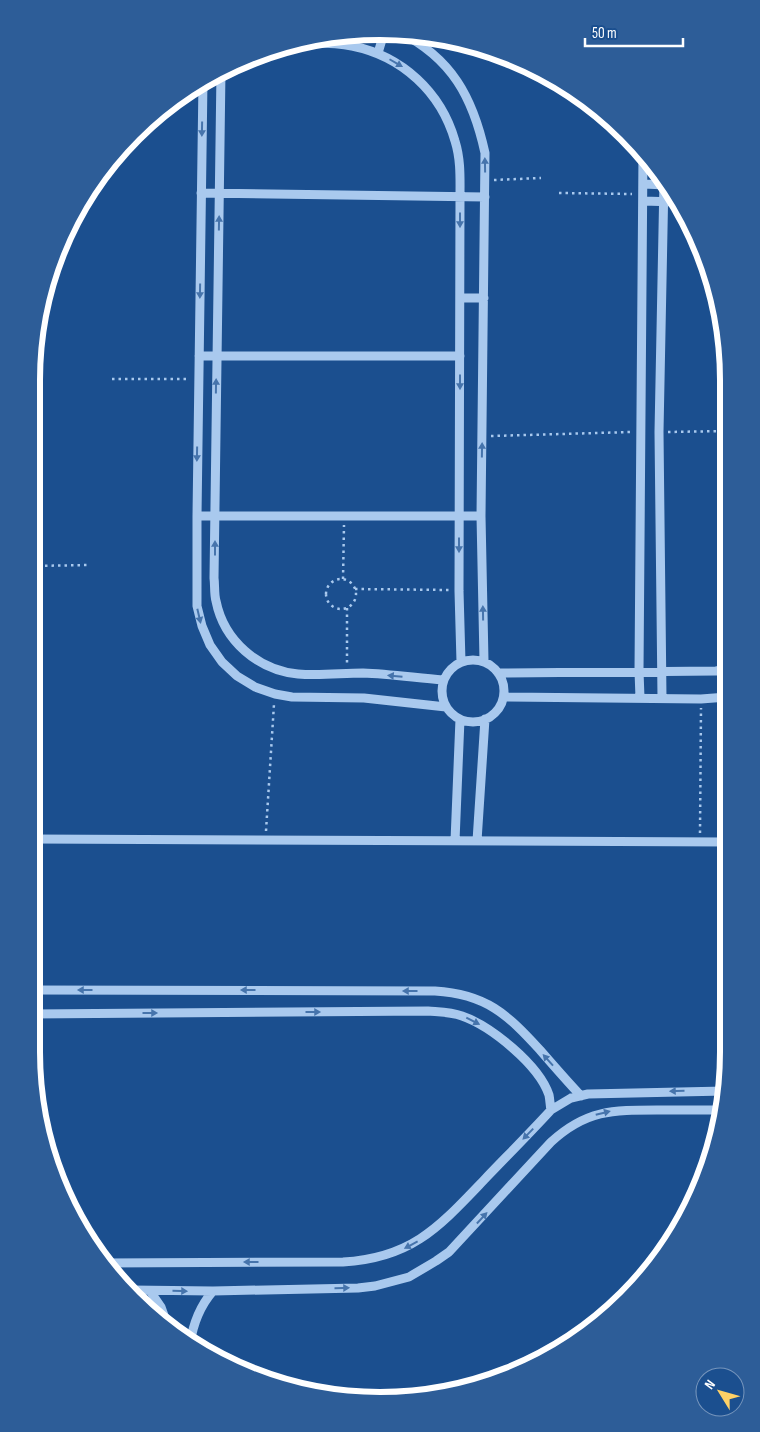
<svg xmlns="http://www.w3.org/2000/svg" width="760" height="1432" font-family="'Sofia Sans Condensed',sans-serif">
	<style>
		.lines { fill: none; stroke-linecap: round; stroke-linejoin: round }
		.path { stroke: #a9c9ee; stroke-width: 2.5; stroke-dasharray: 2.5 4; stroke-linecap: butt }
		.minor { stroke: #a9c9ee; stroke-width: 9 }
		.oneway { fill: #4674ac }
		.rim { fill: none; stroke: #fff; stroke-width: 6 }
	</style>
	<rect width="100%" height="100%" fill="#1b4f8f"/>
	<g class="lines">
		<path class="path" d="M494,180L541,178
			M559,193L632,194
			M64,235H68
			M112,379H190
			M668,432L726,431
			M491,436L631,432
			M32,566L89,565
			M326 594a15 15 0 1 1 30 0a15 15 0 1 1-30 0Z
			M343,579L344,525
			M355,589L449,590
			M347,608V664
			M266,831L274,704
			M700,833L701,708"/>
		<path class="minor" d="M399,32C452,58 473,98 485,153L481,516L484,661
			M298,43C316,43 335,42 352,46C402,56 441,92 455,141C461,160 460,179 460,198L459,591L461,662
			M378,53L384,33
			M221,71L214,578C215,585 214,594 216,601C224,641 258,670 298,674C320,676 342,673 363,673C390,674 417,678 443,680
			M203,80L197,516V606L202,626L210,645L222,662L237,676L255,687L275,694L292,697L364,698L446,707
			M643,184L667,185
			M201,193L485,197
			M643,201L677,202
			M460,298H484
			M199,356H460
			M197,516H481
			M442 691a31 31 0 1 1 62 0a31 31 0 1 1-62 0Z
			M498,673L716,671L727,669
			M504,697L701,699L727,697
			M640,698L639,671L643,153
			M662,698L659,432L664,180
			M31,839L727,842
			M455,841L460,719
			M477,841L485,719
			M31,990L435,991C486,994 507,1014 540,1050C553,1065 567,1081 581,1096
			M31,1014L428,1011C439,1012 451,1012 462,1016C491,1026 539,1065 549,1095C550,1100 550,1105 551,1110
			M103,1263L343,1262C412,1258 439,1227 484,1180C506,1157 529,1134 551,1110L571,1098L588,1094L725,1091
			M131,1290L213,1291L358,1288L375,1286L409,1277L436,1261L449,1252L551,1142C586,1110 612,1110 657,1110C679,1110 701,1110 722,1110
			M150,1291L161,1307L167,1324
			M190,1344C193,1324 200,1306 213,1291"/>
	</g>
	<defs><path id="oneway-solid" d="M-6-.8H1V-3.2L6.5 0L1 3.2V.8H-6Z" transform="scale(1.25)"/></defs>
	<g class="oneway">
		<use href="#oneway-solid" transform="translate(396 63) rotate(30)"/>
		<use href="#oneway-solid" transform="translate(202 129) rotate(91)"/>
		<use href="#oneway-solid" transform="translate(485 165) rotate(-91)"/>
		<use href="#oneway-solid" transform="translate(460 220) rotate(90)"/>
		<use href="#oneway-solid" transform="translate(219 223) rotate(-89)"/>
		<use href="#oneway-solid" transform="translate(200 291) rotate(91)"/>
		<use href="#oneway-solid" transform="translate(460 382) rotate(90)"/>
		<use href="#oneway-solid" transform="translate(216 386) rotate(-89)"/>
		<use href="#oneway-solid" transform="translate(482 450) rotate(-89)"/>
		<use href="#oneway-solid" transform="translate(197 454) rotate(91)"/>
		<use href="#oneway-solid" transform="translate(459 545) rotate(90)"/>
		<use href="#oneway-solid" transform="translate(215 548) rotate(-90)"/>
		<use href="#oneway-solid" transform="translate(483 613) rotate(-91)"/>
		<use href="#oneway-solid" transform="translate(199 616) rotate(77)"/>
		<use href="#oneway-solid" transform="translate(395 676) rotate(-175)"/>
		<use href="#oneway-solid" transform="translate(85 990) rotate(-180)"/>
		<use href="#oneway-solid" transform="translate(248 990) rotate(-180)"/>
		<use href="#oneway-solid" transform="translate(410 991) rotate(-180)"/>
		<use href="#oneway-solid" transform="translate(313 1012)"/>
		<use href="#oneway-solid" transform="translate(150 1013)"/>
		<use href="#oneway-solid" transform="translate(473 1021) rotate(27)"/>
		<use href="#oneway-solid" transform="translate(548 1060) rotate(-132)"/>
		<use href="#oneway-solid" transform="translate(677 1091) rotate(179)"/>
		<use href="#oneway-solid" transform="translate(603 1113) rotate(-14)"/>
		<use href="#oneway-solid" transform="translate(528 1134) rotate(134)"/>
		<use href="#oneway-solid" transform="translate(482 1218) rotate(-47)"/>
		<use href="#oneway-solid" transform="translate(411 1245) rotate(152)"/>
		<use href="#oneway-solid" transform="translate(251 1262) rotate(180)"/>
		<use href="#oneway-solid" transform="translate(342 1288) rotate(-1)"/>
		<use href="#oneway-solid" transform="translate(180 1291) rotate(1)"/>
	</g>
	<path d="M0 0H760V1432H0ZM380 40H380A340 340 0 0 1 720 380V1052A340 340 0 0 1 380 1392H380A340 340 0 0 1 40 1052V380A340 340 0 0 1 380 40Z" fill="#2d5d98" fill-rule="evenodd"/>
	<path class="rim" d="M380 40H380A340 340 0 0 1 720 380V1052A340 340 0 0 1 380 1392H380A340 340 0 0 1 40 1052V380A340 340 0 0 1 380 40Z"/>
	<g transform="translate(720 1392) rotate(307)"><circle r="24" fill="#1b4f8f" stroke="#7695bc"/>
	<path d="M0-4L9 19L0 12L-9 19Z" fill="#ffd166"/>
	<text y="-8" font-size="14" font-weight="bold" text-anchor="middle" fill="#ffffff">N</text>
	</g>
	<path d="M585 38v8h98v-8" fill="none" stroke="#ffffff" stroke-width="2.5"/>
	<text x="592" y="38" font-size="15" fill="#ffffff" stroke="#1b4f8f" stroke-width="4" paint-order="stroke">50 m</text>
</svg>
